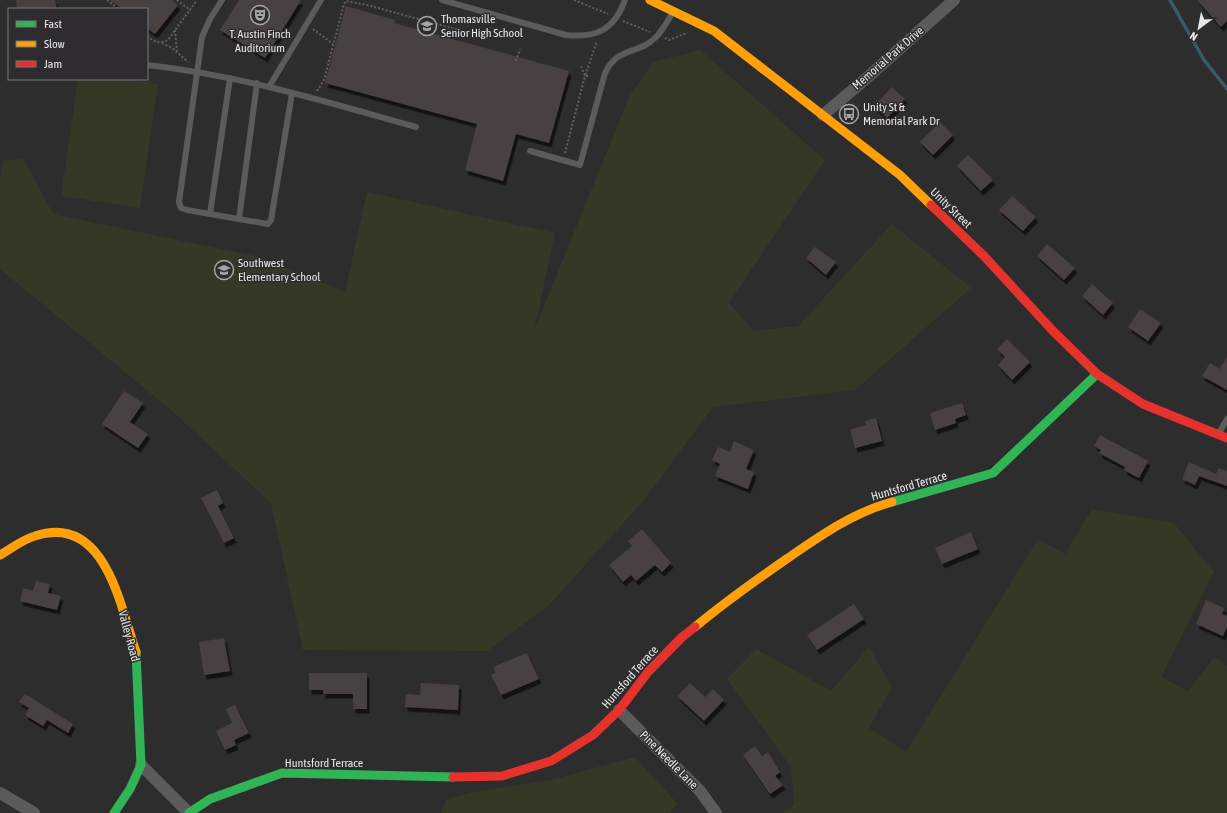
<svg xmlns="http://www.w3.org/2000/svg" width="1227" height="813" font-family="'Asap Condensed',sans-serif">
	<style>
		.green { fill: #343925 }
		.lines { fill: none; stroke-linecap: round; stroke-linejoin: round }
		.stream { stroke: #365c66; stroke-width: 3.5 }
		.building { fill: #484043; filter: url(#shadow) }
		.path { stroke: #616061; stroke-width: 2; stroke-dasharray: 2 2; stroke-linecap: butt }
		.lane { stroke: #5b5b5b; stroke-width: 6 }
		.street { stroke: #5b5b5b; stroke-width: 12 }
		.fast { stroke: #30b455; stroke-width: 9 }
		.slow { stroke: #ff9f0a; stroke-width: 9 }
		.jam { stroke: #e5322d; stroke-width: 9 }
		.labels { text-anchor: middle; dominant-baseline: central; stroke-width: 3; stroke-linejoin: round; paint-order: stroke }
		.poi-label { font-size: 12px; fill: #e6e6e7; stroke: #2e2c2f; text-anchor: start }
		.street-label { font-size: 12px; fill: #e6e6e7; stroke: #2e2c2f }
	</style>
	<defs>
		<filter id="shadow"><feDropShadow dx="2.5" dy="4.5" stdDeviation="0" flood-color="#0009"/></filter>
	</defs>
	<rect width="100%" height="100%" fill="#2e2d2e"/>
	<path class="green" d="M700,50L825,160L729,303L754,331L798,326L892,224L971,288L855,390L713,407L643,501L549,605L487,651L303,650L271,503L171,410L0,269V180L3,161L23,158L53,214L264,258L345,292L367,192L555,233L534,331L629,97L653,62Z
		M78,79H125L158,84L140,208L61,196Z
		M1092,509L1174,523L1214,572L1161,677L1188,691L1214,657L1227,666V813H783L794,805L791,767L727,679L756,649L831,691L869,647L892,687L869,728L906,752L1038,539L1065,554Z
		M635,757L677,803L670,813H441L447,799L474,792L551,780Z"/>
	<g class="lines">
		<path class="stream" d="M1170,0L1204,60L1227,89"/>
	</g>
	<path class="building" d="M16,0H55L57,9H17Z
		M110,0H172L178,5L155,34L147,28V9H122Z
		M239,0H301L265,58L220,30Z
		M1197,0H1227V21L1221,27Z
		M346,6L395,20L394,23L569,71L549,143L516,134L503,181L465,170L477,124L325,83Z
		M892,87L905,99L887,118L874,106Z
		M940,122L953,135L933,155L920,142Z
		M968,155L993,180L981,191L957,166Z
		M1012,196L1036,217L1023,231L999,210Z
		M1047,244L1075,268L1064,280L1037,256Z
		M815,247L836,262L826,275L806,258Z
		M1092,284L1113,303L1103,315L1082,296Z
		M1140,309L1161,323L1148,341L1128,327Z
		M1007,339L1030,362L1012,380L998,365L1005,357L997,349Z
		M1227,357V390L1202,376L1210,363L1220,369Z
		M124,391L143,403L130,422L148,434L138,448L102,424Z
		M962,403L966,415L955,419L956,423L935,430L930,413Z
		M876,418L882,441L855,448L850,430L866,425L865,421Z
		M1100,435L1148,461L1139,478L1124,470L1125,467L1099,453L1101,450L1094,446Z
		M734,441L754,450L746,469L754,472L748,489L715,476L720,464L712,460L718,447L730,452Z
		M1189,462L1216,474L1219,468L1227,471V486L1199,476L1195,485L1182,479Z
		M217,490L223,503L218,506L234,538L224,543L201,498Z
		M642,529L671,563L662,572L655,565L636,581L631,575L623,582L609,565L632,546L628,541Z
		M971,532L978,549L942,564L935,548Z
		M36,581L50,584L48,593L61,596L57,610L20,601L23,588L33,591Z
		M1206,600L1224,608L1222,614L1227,616V627L1223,636L1196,624Z
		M854,604L864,619L817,650L807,635Z
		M224,638L230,671L204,675L199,642Z
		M527,653L539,679L501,695L491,675L496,673L493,667Z
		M309,673H367V709H353V694H323V690H309Z
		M421,683L459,685L458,710L405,707L406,694L420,695Z
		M690,683L705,697L713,689L724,700L704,721L677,696Z
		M25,694L73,724L68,733L47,720L43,726L25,715L29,708L19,702Z
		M235,705L249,733L234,740L236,745L225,750L216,731L232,723L226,709Z
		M755,746L762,756L768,752L780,772L775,776L783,785L770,794L743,755Z"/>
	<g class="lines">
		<path class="path" d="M107,0L119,9
			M177,0L190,10
			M574,0L608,14
			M623,21L650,32
			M313,29L333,44
			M175,30L177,51
			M147,36C154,42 159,44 168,40L197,0
			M665,38L669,40L687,33
			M162,43L172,48L188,62
			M516,61L520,49
			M588,76H585L597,41
			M317,91L324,80L344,4L346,1L367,5L488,38
			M565,153L585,76L581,66"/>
		<path class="lane" d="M222,0L210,19L202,37L179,202L181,208L187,210L268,224L271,220L292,93
			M442,0L566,35C597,38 614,30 625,0
			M147,65C239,75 327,102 416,127
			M269,87L321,0
			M530,151L580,165L605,73C618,46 638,55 655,38C663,31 668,20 673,12
			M210,214L230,78
			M239,219L257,83
			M1219,433L1227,419"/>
		<path class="street" d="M823,115L869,76L954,0
			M619,710L700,791L716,813
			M141,765L189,813
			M0,793L34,813"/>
		<path class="fast" d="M892,502L993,473L1097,374
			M114,813L130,789L141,765L136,652
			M189,813L210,799L282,773L453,777"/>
		<path class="slow" d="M650,0L714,31L900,175L931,205
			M0,555C11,549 23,539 35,536C105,513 120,605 136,652
			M695,627C725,602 756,580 788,558C820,536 854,512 892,502"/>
		<path class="jam" d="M931,205L984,256L1053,331L1097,374L1143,404L1227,438
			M453,777L502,776L551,761L593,735L619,710L648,672L682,637L695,627"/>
	</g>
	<defs>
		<symbol id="theatre-ring" viewBox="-11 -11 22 22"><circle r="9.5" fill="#2e2c2f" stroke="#a6a5a6" stroke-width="1.5"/><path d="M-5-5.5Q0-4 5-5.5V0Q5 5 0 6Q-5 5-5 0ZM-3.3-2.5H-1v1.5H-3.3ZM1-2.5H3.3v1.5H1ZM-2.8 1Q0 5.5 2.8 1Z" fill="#a6a5a6"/></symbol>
		<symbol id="school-ring" viewBox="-11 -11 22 22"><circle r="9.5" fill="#2e2c2f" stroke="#a6a5a6" stroke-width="1.5"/><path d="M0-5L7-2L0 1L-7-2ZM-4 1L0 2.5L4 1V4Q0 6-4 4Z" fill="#a6a5a6"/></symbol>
		<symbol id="bus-ring" viewBox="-11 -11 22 22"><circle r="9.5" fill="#2e2c2f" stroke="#a6a5a6" stroke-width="1.5"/><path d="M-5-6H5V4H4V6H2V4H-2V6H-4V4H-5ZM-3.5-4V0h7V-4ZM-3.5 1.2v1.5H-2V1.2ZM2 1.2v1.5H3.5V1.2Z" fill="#a6a5a6"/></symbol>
	</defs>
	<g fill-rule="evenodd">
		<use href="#theatre-ring" x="249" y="4" width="22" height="22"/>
		<use href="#school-ring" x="416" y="15" width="22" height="22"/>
		<use href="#bus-ring" x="838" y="103" width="22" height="22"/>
		<use href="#school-ring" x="213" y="259" width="22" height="22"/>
	</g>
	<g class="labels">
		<g class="poi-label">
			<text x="441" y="19">Thomasville<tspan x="441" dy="14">Senior High School</tspan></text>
			<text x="260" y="34" text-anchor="middle">T. Austin Finch<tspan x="260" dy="14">Auditorium</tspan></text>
			<text x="863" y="107">Unity St &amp;<tspan x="863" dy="14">Memorial Park Dr</tspan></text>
			<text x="238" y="263">Southwest<tspan x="238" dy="14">Elementary School</tspan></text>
		</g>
		<g class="street-label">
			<text transform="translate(888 58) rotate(-41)">Memorial Park Drive</text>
			<text transform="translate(951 208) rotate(44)">Unity Street</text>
			<text transform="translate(909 486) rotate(-16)">Huntsford Terrace</text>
			<text transform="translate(129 636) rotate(75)">Valley Road</text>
			<text transform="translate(630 677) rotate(-49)">Huntsford Terrace</text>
			<text transform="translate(669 760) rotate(45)">Pine Needle Lane</text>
			<text x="324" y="763">Huntsford Terrace</text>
		</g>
	</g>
	<rect x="8" y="8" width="140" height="72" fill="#2e2c2f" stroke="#787679"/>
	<rect x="16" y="21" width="20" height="6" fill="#30b455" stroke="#787679"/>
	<text x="44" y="28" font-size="12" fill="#e6e6e7">Fast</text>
	<rect x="16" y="41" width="20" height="6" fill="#ff9f0a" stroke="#787679"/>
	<text x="44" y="48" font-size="12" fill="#e6e6e7">Slow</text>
	<rect x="16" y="61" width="20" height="6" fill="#e5322d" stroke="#787679"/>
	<text x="44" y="68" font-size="12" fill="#e6e6e7">Jam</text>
	<g transform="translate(1199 28) rotate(212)" stroke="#2e2c2f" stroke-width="3" paint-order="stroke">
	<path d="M0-3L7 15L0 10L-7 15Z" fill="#e6e6e7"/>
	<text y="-6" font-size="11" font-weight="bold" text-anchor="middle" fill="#e6e6e7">N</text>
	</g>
</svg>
